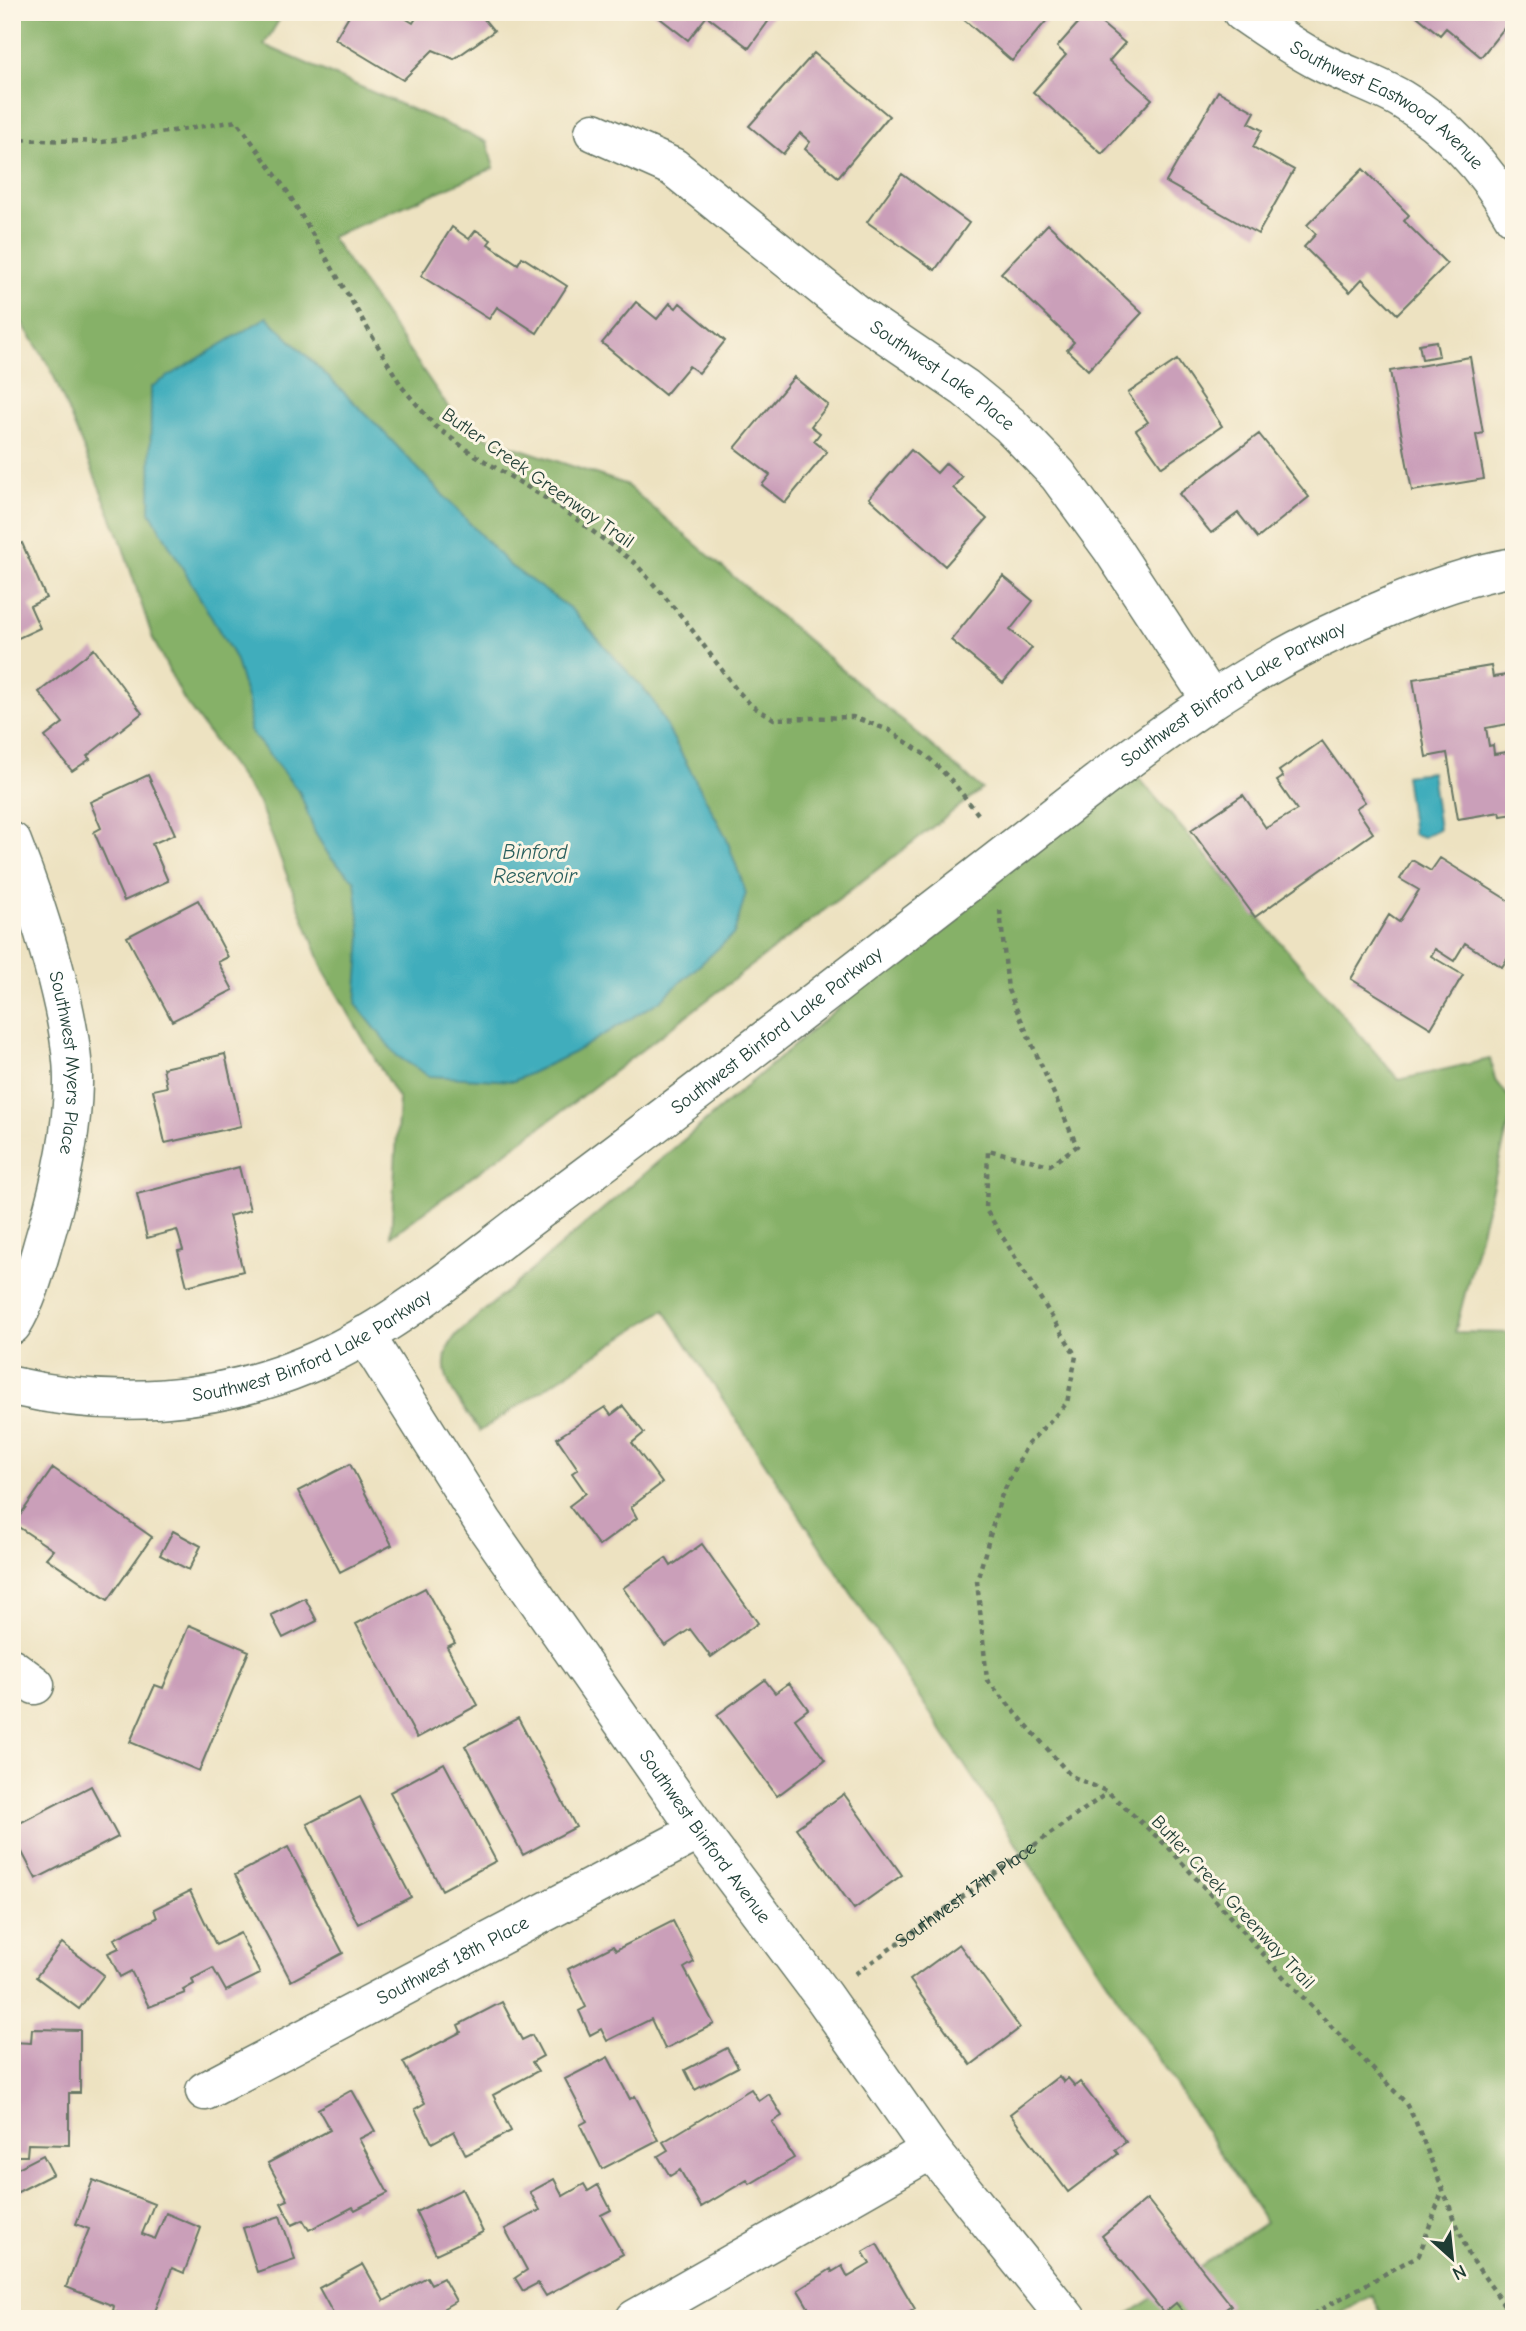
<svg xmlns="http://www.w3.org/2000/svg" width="1526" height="2331" font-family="'Comic Neue',sans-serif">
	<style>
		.forest { fill: #86b168; stroke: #52774e; stroke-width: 2 }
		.water { fill: #3fadbc; stroke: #2f7578; stroke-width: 2 }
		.building { fill: #ca9fb9 }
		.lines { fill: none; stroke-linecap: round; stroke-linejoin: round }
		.street-casing { stroke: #677765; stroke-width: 41 }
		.secondary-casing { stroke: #677765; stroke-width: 41 }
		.path { stroke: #677765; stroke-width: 4.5; stroke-dasharray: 5 5; stroke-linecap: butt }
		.street { stroke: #fff; stroke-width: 38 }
		.secondary { stroke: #fff; stroke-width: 38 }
		.labels { text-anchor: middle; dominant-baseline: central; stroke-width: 6; stroke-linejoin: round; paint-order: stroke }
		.street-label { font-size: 19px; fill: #1f3d34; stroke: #fcf5e5 }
		.water-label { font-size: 21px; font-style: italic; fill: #295f5d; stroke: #fcf5e5 }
	</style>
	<rect width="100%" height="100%" fill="#fcf5e5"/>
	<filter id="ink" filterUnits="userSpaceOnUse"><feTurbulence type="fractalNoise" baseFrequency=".0143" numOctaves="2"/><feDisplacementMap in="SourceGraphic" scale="14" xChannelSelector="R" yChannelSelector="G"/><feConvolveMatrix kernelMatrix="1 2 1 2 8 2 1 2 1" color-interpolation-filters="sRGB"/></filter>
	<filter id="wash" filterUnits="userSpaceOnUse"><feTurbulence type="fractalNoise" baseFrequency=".00686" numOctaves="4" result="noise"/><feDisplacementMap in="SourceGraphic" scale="28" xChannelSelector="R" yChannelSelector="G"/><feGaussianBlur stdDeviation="1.57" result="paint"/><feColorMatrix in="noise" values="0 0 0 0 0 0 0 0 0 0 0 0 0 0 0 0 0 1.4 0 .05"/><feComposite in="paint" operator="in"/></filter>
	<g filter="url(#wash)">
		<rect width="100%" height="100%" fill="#ede2c1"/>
		<path class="forest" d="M12,12H284L264,45L487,142L494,168L331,237L464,430L625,484L982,789L561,1112L391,1236L399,1100L324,971L259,803L184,700L153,639L119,535L50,367L12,307Z
			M1125,762L1399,1080L1490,1059L1495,1079L1514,1104L1455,1332L1514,1333V2319H1384L1372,2295L1331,2319H1121L1266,2222L664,1310L480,1431C459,1400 427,1370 457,1334Z"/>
		<path class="water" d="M267,317L377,425L509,565L571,609L651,697L726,837L746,893L734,934L660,1001L573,1053L514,1081L429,1076L397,1056L356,1004L361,936L355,881L330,857L315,833L300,793L250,731L249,705L235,658L150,512L151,387Z
			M1431,772L1439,829L1423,837L1413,834L1405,775Z"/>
		<g id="blocks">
			<path class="building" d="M351,12H395L413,23L420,12H478L494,31L454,59L433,50L403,80L335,39Z
				M652,12H775L749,48L707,16L688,40Z
				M955,12H1054L1012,61Z
				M1088,12L1125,43L1109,61L1152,99L1102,154L1033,92L1066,55L1057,47Z
				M1412,12H1514V16L1481,57L1446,28L1440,35Z
				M814,53L889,116L838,177L805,149L810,142L800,133L783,154L749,126Z
				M1218,91L1255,112L1249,123L1262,130L1253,147L1294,170L1258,234L1166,182Z
				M1363,169L1409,215L1404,221L1447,264L1397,314L1362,279L1350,292L1304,247L1316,234L1307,225Z
				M902,174L969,223L935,270L867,222Z
				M1048,224L1142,313L1088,370L1067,350L1074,342L1001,273Z
				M452,227L469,239L476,230L491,240L488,244L518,264L522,257L567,286L537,333L497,307L489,319L421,276Z
				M636,302L657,319L670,303L676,308L680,303L725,341L699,373L689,366L665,395L602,343Z
				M1436,341L1439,356L1422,359L1419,344Z
				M1470,357L1483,433L1476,435L1484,479L1412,491L1390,371Z
				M1177,360L1222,426L1162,467L1136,430L1148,422L1128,393Z
				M794,377L828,405L811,426L820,433L814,441L827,452L785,503L762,485L770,475L735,448Z
				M1259,434L1309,497L1258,538L1238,513L1211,533L1179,494Z
				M911,450L937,473L946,463L962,477L953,488L987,519L945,566L869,498Z
				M22,543L46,598L30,606L40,628L12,641V547Z
				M1003,576L1033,601L1010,630L1032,648L1003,683L951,640Z
				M94,649L142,713L87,756L90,759L72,771L45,737L63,723L39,692Z
				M1491,666L1493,677L1514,674V723L1486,728L1489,746L1493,745L1494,754L1514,751V814L1501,816L1500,812L1458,819L1447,753L1426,757L1413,679Z
				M1322,741L1365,802L1356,808L1373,833L1255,917L1191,830L1243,795L1266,828L1297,810L1277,781L1283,777L1279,771Z
				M148,775L175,834L152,844L168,881L124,901L94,832L101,828L90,802Z
				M1440,858L1514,904V948L1502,967L1465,943L1454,961L1435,949L1431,956L1463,975L1431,1028L1351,979L1389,915L1399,922L1419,890L1400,879L1412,860L1431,871Z
				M198,900L228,957L218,962L233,990L172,1021L127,937Z
				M225,1054L241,1126L165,1143L153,1090L167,1087L163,1068Z
				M239,1167L250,1210L229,1216L243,1271L187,1286L178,1251L183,1250L177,1230L147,1238L137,1194Z
				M623,1406L644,1433L632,1443L662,1483L631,1507L637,1518L599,1546L569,1506L586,1493L572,1473L578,1469L557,1438L605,1407L611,1415Z
				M350,1464L392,1545L340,1572L298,1491Z
				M53,1468L152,1537L108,1600L46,1558L53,1550L14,1524Z
				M173,1531L201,1546L189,1570L160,1555Z
				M702,1544L758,1623L711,1657L690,1629L665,1646L623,1588L666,1558L671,1566Z
				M425,1588L455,1643L447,1647L478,1705L417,1738L356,1624Z
				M305,1598L317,1621L283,1638L271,1615Z
				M189,1625L249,1651L199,1771L130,1742L155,1685L163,1688Z
				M765,1680L775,1693L789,1683L808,1709L795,1719L825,1760L777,1796L717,1715Z
				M518,1718L576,1827L523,1855L465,1746Z
				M444,1763L496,1861L442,1890L390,1792Z
				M91,1786L118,1837L36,1879L12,1833V1827Z
				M844,1794L902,1875L854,1909L796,1828Z
				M360,1797L411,1897L358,1924L307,1824Z
				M288,1847L343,1953L291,1981L235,1875Z
				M190,1891L216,1945L240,1933L260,1974L226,1991L213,1968L192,1979L194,1984L183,1990L185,1993L149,2007L131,1971L120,1977L108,1953L119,1948L114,1939L157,1918L154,1909Z
				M673,1921L694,1962L684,1968L714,2024L665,2049L651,2019L607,2041L601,2029L590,2035L579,2011L586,2007L568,1969L613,1946L616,1950Z
				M62,1943L104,1975L79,2009L36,1977Z
				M959,1944L1020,2028L971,2065L910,1980Z
				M502,2002L522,2040L532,2035L543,2056L532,2062L538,2071L493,2095L511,2131L466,2155L454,2131L432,2143L415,2109L425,2103L403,2062L461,2032L458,2025Z
				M32,2029L80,2030V2093H69V2145L28,2144L27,2156H12V2042L31,2043Z
				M727,2048L738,2067L695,2090L685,2070Z
				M608,2057L630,2099L635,2096L658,2140L602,2169L580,2125L587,2121L565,2079Z
				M1059,2076L1064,2082L1068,2078L1075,2086L1080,2082L1126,2142L1115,2150L1118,2154L1068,2192L1010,2114Z
				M751,2089L759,2101L769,2094L782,2116L772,2122L794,2158L750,2184L747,2180L701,2207L680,2170L670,2176L658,2156L668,2150L663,2142Z
				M352,2090L375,2131L359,2139L388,2193L355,2210L353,2207L309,2230L303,2220L292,2225L281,2203L288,2200L268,2163L330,2130L318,2109Z
				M43,2155L53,2174L12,2195V2171Z
				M554,2179L563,2196L584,2184L588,2191L598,2185L611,2210L601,2215L623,2254L546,2296L538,2283L523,2291L515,2278L527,2270L505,2229L540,2210L530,2192Z
				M93,2180L154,2204L142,2234L155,2239L166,2213L201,2228L184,2273L172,2268L152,2319H134L113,2311L114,2306L66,2287L89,2229L76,2224Z
				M462,2189L483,2232L436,2254L416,2212Z
				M1147,2199L1231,2305L1213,2319H1189L1176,2303L1164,2313L1102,2236Z
				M280,2216L295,2259L257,2272L243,2228Z
				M877,2244L915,2309L898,2319H815L798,2290L831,2269L832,2272L842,2266L848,2277L870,2264L863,2252Z
				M363,2264L384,2301L427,2277L431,2284L443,2278L456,2301L444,2308L450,2319H336L319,2288Z"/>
		</g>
	</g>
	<g filter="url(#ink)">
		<use href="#blocks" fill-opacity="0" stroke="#677765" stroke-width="2"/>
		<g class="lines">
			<defs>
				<g id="street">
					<path id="s2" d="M1242,12C1267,29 1292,47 1319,61C1345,75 1375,84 1401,99C1450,128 1486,168 1514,217"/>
					<path id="s3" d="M594,132L673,167L856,314L965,388L1010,425L1058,475L1112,549L1211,700"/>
					<path id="s4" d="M12,842C37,905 74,1018 73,1084C72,1134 61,1183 47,1230C37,1263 30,1296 12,1325"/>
					<path id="s5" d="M365,1335L483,1522L699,1831L823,1996L931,2150L1067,2319"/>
					<path d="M12,1668L35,1685"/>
					<path id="s6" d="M205,2091L699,1831"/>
					<path d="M635,2319L931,2150"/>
				</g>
				<g id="secondary">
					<path id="s7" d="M12,1386C110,1409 212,1404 306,1365C392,1330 467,1264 541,1209C688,1101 832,988 976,877C1053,818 1128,756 1209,702C1262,666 1321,636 1380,611C1422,592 1468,575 1514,567"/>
				</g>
			</defs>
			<use href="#street" class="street-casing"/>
			<use href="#secondary" class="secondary-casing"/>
			<g class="path">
				<path d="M12,139L102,142L237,121L287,191L402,387L435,426L470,452L560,507L635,563L684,619L736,689L752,706L774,719L853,717L889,730L928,757L952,781L978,814"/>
				<path d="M1000,910L1008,990L1077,1146L1050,1165L988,1150L986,1210L1076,1356L1067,1403L1027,1445L1001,1497L977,1581L987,1680L1071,1776L1108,1792L1169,1848L1288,1982L1405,2102L1415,2120L1469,2255L1514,2319"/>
				<path id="s1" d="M855,1974L1107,1793"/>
				<path d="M1304,2319L1419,2255L1442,2192"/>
			</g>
			<use href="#street" class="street"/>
			<use href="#secondary" class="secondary"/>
		</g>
	</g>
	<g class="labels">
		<g class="street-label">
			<text stroke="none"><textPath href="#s2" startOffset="173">Southwest Eastwood Avenue</textPath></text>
			<text stroke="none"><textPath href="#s3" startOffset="427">Southwest Lake Place</textPath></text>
			<text transform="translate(538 478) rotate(35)">Butler Creek Greenway Trail</text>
			<text stroke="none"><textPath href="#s7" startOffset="1446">Southwest Binford Lake Parkway</textPath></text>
			<text stroke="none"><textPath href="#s7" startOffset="878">Southwest Binford Lake Parkway</textPath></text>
			<text stroke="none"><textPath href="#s4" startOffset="229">Southwest Myers Place</textPath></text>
			<text stroke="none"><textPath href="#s7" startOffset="312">Southwest Binford Lake Parkway</textPath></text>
			<text stroke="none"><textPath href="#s5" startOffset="606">Southwest Binford Avenue</textPath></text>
			<text stroke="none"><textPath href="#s1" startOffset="136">Southwest 17th Place</textPath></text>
			<text transform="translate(1233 1902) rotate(47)">Butler Creek Greenway Trail</text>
			<text stroke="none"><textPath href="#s6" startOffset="280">Southwest 18th Place</textPath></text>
		</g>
		<g class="water-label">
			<text x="535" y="852">Binford<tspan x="535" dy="24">Reservoir</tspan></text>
		</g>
	</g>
	<rect width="1526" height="2331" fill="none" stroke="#fcf5e5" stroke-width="42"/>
	<g transform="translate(1452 2258) rotate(153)" stroke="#fcf5e5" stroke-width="5" paint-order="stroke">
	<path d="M0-5L12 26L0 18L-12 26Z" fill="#1f3d34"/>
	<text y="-10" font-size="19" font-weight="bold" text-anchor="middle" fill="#1f3d34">N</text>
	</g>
</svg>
